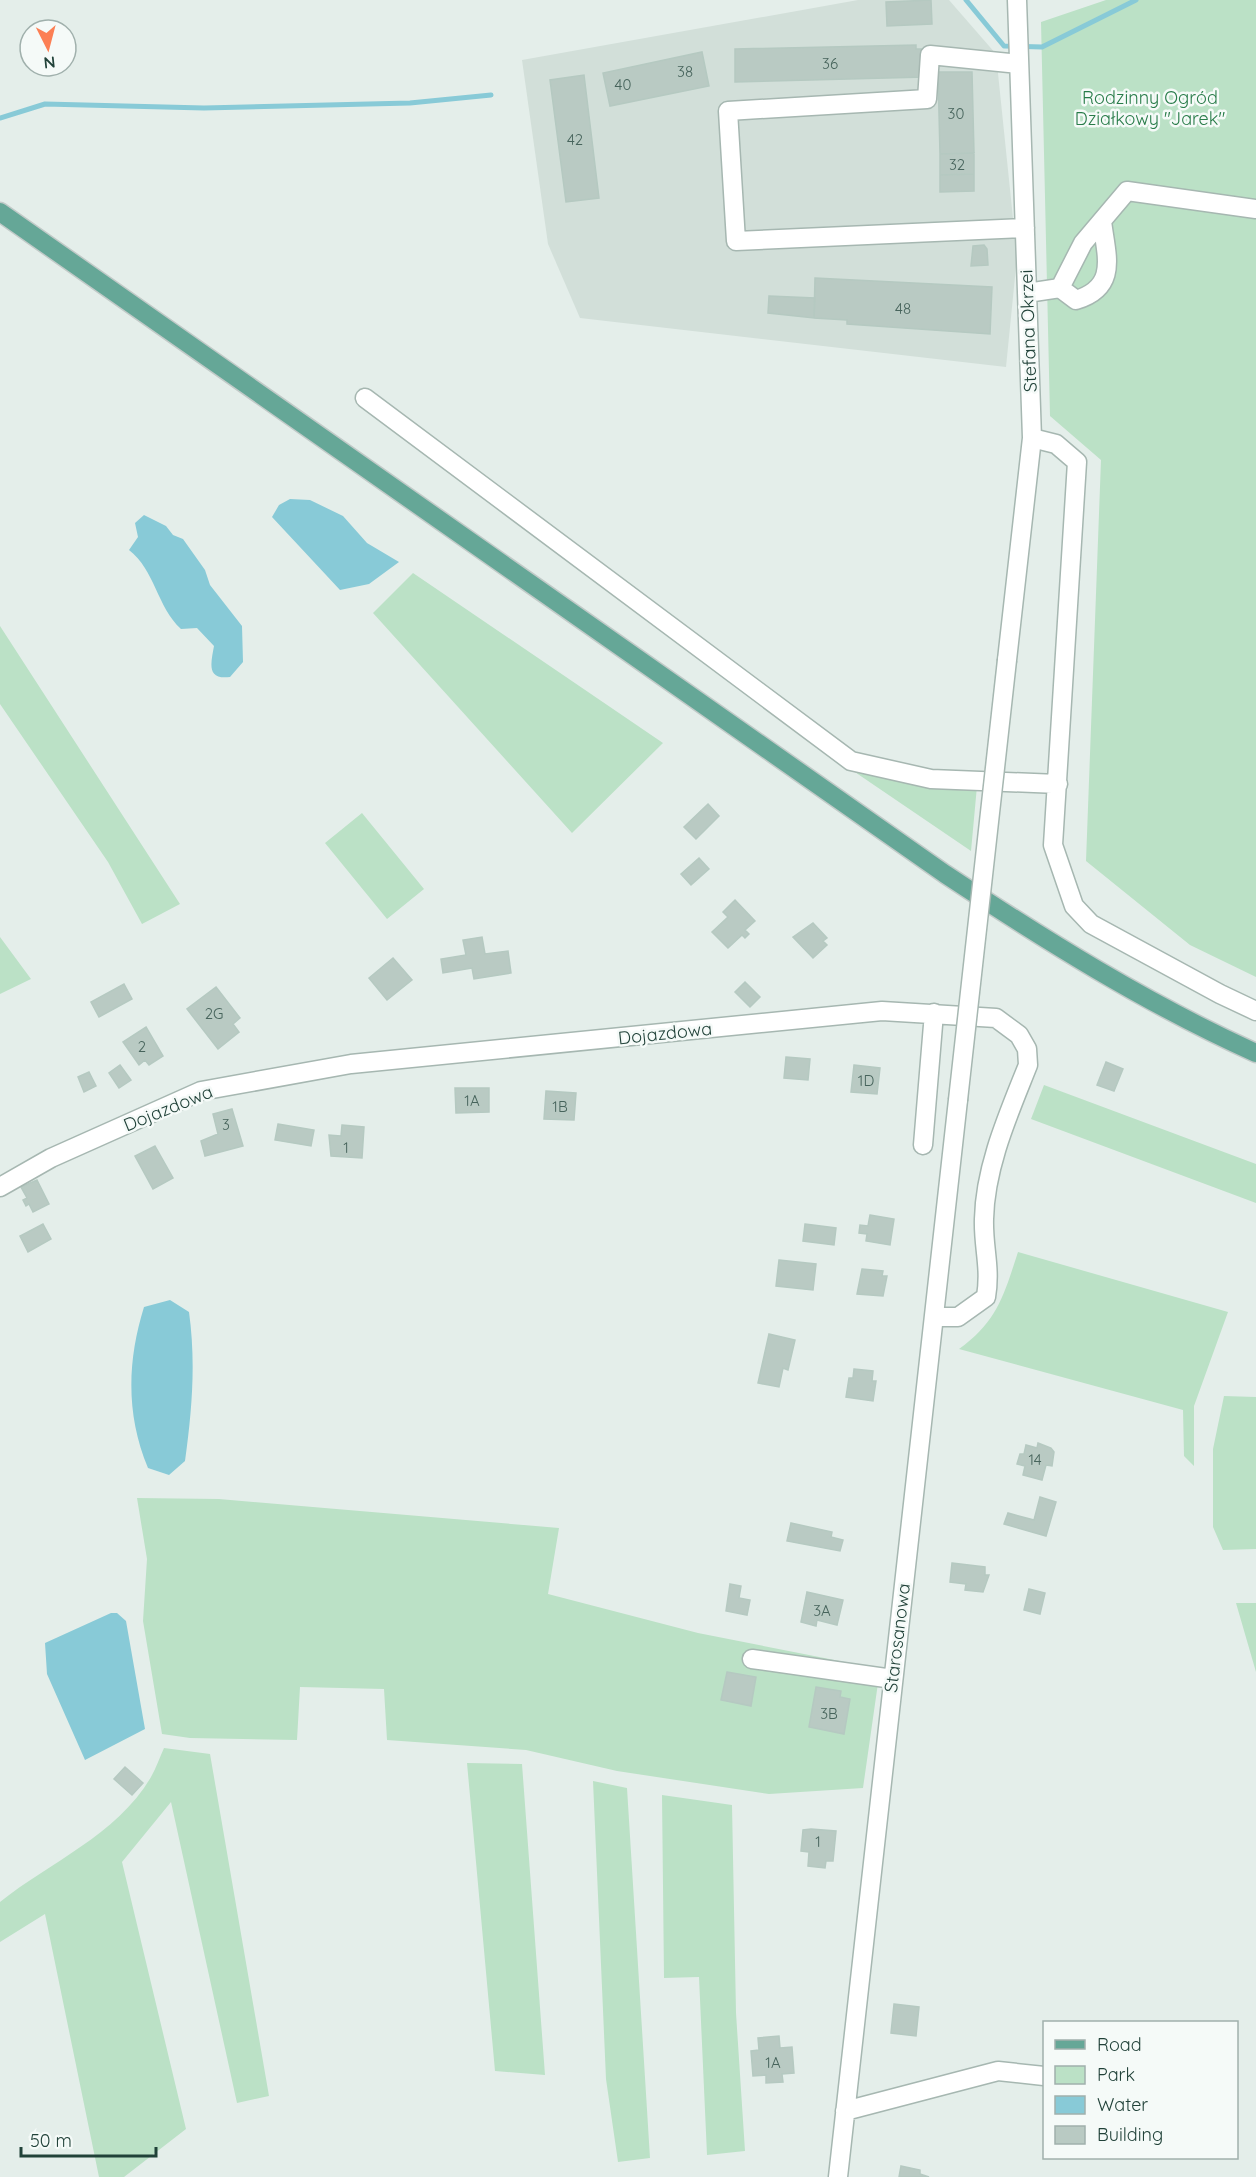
<svg xmlns="http://www.w3.org/2000/svg" width="1256" height="2177" font-family="Quicksand,sans-serif">
	<style>
		.built { fill: #d2dfd9 }
		.green { fill: #bbe1c6 }
		.water { fill: #88cad7 }
		.lines { fill: none; stroke-linecap: round; stroke-linejoin: round }
		.stream { stroke: #88cad7; stroke-width: 5 }
		.building { fill: #b9cac3; stroke: #b5c9c1; stroke-width: 1.5 }
		.minor-casing { stroke: #a6b7b1; stroke-width: 21 }
		.major-casing { stroke: #c1cac8; stroke-width: 21 }
		.minor { stroke: #fff; stroke-width: 18 }
		.major { stroke: #65a797; stroke-width: 18 }
		.minor-bridge-casing { stroke: #a6b7b1; stroke-width: 21; stroke-linecap: butt }
		.minor-bridge { stroke: #fff; stroke-width: 18 }
		.labels { text-anchor: middle; dominant-baseline: central; stroke-width: 5; stroke-linejoin: round; paint-order: stroke }
		.number-label { font-size: 15px; fill: #47645c }
		.park-label { font-size: 18px; fill: #287c49; stroke: #f5faf8 }
		.street-label { font-size: 18px; fill: #214239; stroke: #f5faf8 }
	</style>
	<rect width="100%" height="100%" fill="#e4eeea"/>
	<path class="built" d="M858,0H949L996,54L1017,257L1006,367L580,318L548,244L522,60Z"/>
	<path class="green" d="M1106,0H1256V977L1190,945L1086,861L1101,460L1050,416L1041,22Z
		M413,573L663,743L572,833L373,613Z
		M0,626L180,904L142,924L108,862L0,704Z
		M846,766L977,786L971,851Z
		M362,813L424,889L387,919L325,843Z
		M0,937L31,979L0,994Z
		M1044,1085L1256,1164V1203L1031,1119Z
		M1018,1252L1228,1312L1194,1406V1466L1184,1456L1183,1410L959,1349C997,1322 1004,1295 1018,1252Z
		M1224,1396L1256,1397V1549L1223,1550L1213,1527V1449Z
		M137,1498L219,1499L559,1528L548,1594L698,1633L880,1669L863,1788L769,1794L617,1771L526,1750L387,1740L384,1689L300,1687L297,1740L190,1738L162,1734L143,1621L147,1559Z
		M1236,1603H1256V1672Z
		M164,1748L210,1754L269,2096L237,2103L171,1802L122,1862L186,2129L124,2177H99L45,1914L0,1942V1902C50,1862 117,1835 151,1777C156,1768 160,1757 164,1748Z
		M467,1763L522,1764L545,2075L495,2071Z
		M593,1781L627,1788L650,2158L618,2162L606,2079Z
		M662,1795L732,1805L736,2013L745,2151L707,2155L699,1977L664,1978Z"/>
	<path class="water" d="M290,499L310,500L343,516L367,543L399,562L369,584L340,590L272,517L279,505Z
		M144,515L166,526L173,535L183,539L205,570L210,585L242,626L243,662L230,677C206,680 211,663 214,646L197,628L181,629C157,607 155,570 129,550L138,537L135,523Z
		M170,1300L189,1312C196,1362 192,1411 185,1461L169,1475L148,1468C126,1415 127,1362 144,1307Z
		M111,1613H117L126,1621L145,1729L85,1760L47,1674L45,1643Z"/>
	<g class="lines">
		<path class="stream" d="M966,0L1004,46L1042,47L1136,0
			M0,118L45,104L204,108L410,103L491,95"/>
	</g>
	<path class="building" d="M931,0L932,24L887,26L886,2Z
		M916,45V49H925V77L735,82V49Z
		M702,52L709,86L610,106L603,73Z
		M938,72H972L974,153L940,154Z
		M584,75L599,198L566,202L550,80Z
		M974,153V174L940,175V154Z
		M974,174V191L940,192V175Z
		M984,245L987,249L988,265L971,266L973,246Z
		M815,278L992,287L990,334L847,324V320L814,318Z
		M769,296L815,298L814,318L768,313Z
		M708,804L719,816L696,839L684,827Z
		M699,858L709,869L691,885L681,874Z
		M735,900L755,921L745,930L749,934L745,938L742,935L728,948L712,932L728,917L723,912Z
		M813,923L827,938L823,941L827,945L813,958L793,937Z
		M482,937L485,954L508,951L511,973L474,979L472,968L443,973L441,959L466,955L463,940Z
		M393,958L412,980L387,1000L369,978Z
		M745,982L760,997L750,1007L735,992Z
		M124,984L132,999L99,1017L91,1002Z
		M216,987L240,1018L233,1024L239,1032L218,1049L187,1009Z
		M146,1027L163,1056L149,1065L145,1060L139,1065L123,1042Z
		M786,1057L810,1059L808,1080L784,1078Z
		M1106,1062L1123,1069L1114,1091L1097,1085Z
		M120,1065L131,1080L119,1088L109,1073Z
		M854,1065L880,1068L877,1094L851,1092Z
		M89,1072L96,1086L84,1092L78,1077Z
		M455,1088H489V1112L456,1113Z
		M546,1091L576,1093L574,1120L544,1119Z
		M232,1109L243,1146L205,1156L201,1141L218,1134L213,1114Z
		M278,1124L314,1130L311,1146L275,1140Z
		M342,1125L364,1127L362,1158L331,1156L329,1135L341,1136Z
		M155,1146L173,1178L153,1189L135,1156Z
		M37,1180L49,1204L33,1212L29,1204L26,1206L23,1200L27,1198L21,1187Z
		M870,1215L894,1219L890,1245L866,1241L867,1234L859,1233L860,1225L868,1226Z
		M43,1224L51,1239L28,1252L20,1236Z
		M805,1224L836,1228L834,1245L803,1241Z
		M779,1260L816,1264L813,1290L776,1286Z
		M862,1269L883,1271L882,1276H887L883,1296L857,1294Z
		M769,1334L795,1340L788,1370L783,1368L779,1387L758,1383Z
		M854,1369L873,1371L872,1381H876L873,1401L846,1397L849,1378H853Z
		M1038,1443L1051,1448L1054,1452L1052,1466L1046,1465L1042,1480L1023,1475L1025,1466L1017,1464L1020,1454H1024L1026,1445L1037,1448Z
		M1040,1497L1056,1502L1046,1536L1004,1524L1008,1513L1034,1520Z
		M791,1523L832,1532L831,1537L843,1540L840,1551L787,1541Z
		M952,1563L985,1567V1575H989L983,1592L965,1590L966,1584L950,1582Z
		M730,1584L741,1586L739,1598L750,1600L747,1615L726,1611Z
		M1029,1589L1045,1593L1040,1614L1024,1610Z
		M807,1592L843,1600L837,1625L817,1620L816,1626L801,1622Z
		M727,1672L756,1677L751,1706L721,1700Z
		M816,1687L841,1691L840,1697L850,1699L844,1734L809,1727Z
		M125,1767L143,1783L132,1795L114,1779Z
		M811,1829L836,1831L833,1861H826L825,1868L808,1866L809,1852L801,1851L803,1830Z
		M894,2004L919,2007L916,2036L891,2033Z
		M779,2036L780,2048L792,2047L794,2073L782,2074L783,2082L766,2083V2075L753,2076L751,2051L759,2050L758,2038Z
		M901,2166L920,2170V2174L929,2177H899Z"/>
	<g class="lines">
		<defs>
			<path id="minor" d="M1019,64L930,55L927,99L728,111L736,241L1025,228
				M1060,288L1076,300C1119,287 1106,255 1102,221
				M1027,293L1060,288L1083,243L1127,191L1256,209
				M365,398L851,761L931,779L1058,784
				M1032,438L1056,444L1077,462L1053,845L1074,906L1091,924L1220,994L1256,1011
				M1007,660L1032,438L1017,0
				M923,1145L934,1013
				M0,1187L51,1158L201,1091L351,1064L882,1011L996,1018L1019,1035L1027,1049L1028,1065C1009,1113 985,1166 984,1219C983,1247 991,1267 986,1297L958,1317H935
				M752,1659L893,1679
				M845,2111L998,2071L1044,2076
				M838,2177L958,1100"/>
			<path id="major" d="M0,212L945,874C1045,940 1147,1004 1256,1053"/>
		</defs>
		<use href="#minor" class="minor-casing"/>
		<use href="#major" class="major-casing"/>
		<use href="#minor" class="minor"/>
		<use href="#major" class="major"/>
		<defs>
			<path id="minor-bridge" d="M958,1100L1007,660"/>
		</defs>
		<use href="#minor-bridge" class="minor-bridge-casing"/>
		<use href="#minor-bridge" class="minor-bridge"/>
	</g>
	<g class="labels">
		<g class="number-label">
			<text x="830" y="63">36</text>
			<text x="685" y="71">38</text>
			<text x="623" y="84">40</text>
			<text x="956" y="113">30</text>
			<text x="575" y="139">42</text>
			<text x="957" y="164">32</text>
			<text x="903" y="308">48</text>
			<text x="214" y="1013">2G</text>
			<text x="142" y="1046">2</text>
			<text x="866" y="1080">1D</text>
			<text x="472" y="1100">1A</text>
			<text x="560" y="1106">1B</text>
			<text x="226" y="1124">3</text>
			<text x="346" y="1147">1</text>
			<text x="1035" y="1459">14</text>
			<text x="822" y="1610">3A</text>
			<text x="829" y="1713">3B</text>
			<text x="818" y="1841">1</text>
			<text x="773" y="2062">1A</text>
		</g>
		<g class="park-label">
			<text x="1150" y="97">Rodzinny Ogród<tspan x="1150" dy="21">Działkowy "Jarek"</tspan></text>
		</g>
		<g class="street-label">
			<text transform="translate(1028 331) rotate(-92)">Stefana Okrzei</text>
			<text transform="translate(665 1033) rotate(-6)">Dojazdowa</text>
			<text transform="translate(168 1108) rotate(-22)">Dojazdowa</text>
			<text transform="translate(897 1638) rotate(-83)">Starosanowa</text>
		</g>
	</g>
	<rect x="1043" y="2021" width="195" height="138" fill="#f5faf8" stroke="#a0b0ac" stroke-width="1.5"/>
	<rect x="1055" y="2040" width="30" height="9" fill="#65a797" stroke="#a0b0ac" stroke-width="1.5"/>
	<text x="1097" y="2051" font-size="18" fill="#214239">Road</text>
	<rect x="1055" y="2066" width="30" height="18" fill="#bbe1c6" stroke="#a0b0ac" stroke-width="1.5"/>
	<text x="1097" y="2081" font-size="18" fill="#214239">Park</text>
	<rect x="1055" y="2096" width="30" height="18" fill="#88cad7" stroke="#a0b0ac" stroke-width="1.5"/>
	<text x="1097" y="2111" font-size="18" fill="#214239">Water</text>
	<rect x="1055" y="2126" width="30" height="18" fill="#b9cac3" stroke="#a0b0ac" stroke-width="1.5"/>
	<text x="1097" y="2141" font-size="18" fill="#214239">Building</text>
	<g transform="translate(48 48) rotate(174)"><circle r="28" fill="#f5faf8" stroke="#a0b0ac" stroke-width="1.5"/>
	<path d="M0-4.5L10 22L0 15L-10 22Z" fill="#fc7f54"/>
	<text y="-9" font-size="16" font-weight="bold" text-anchor="middle" fill="#214239">N</text>
	</g>
	<path d="M21 2147v9h135v-9" fill="none" stroke="#214239" stroke-width="3"/>
	<text x="30" y="2147" font-size="18" fill="#214239" stroke="#f5faf8" stroke-width="4.5" paint-order="stroke">50 m</text>
</svg>
